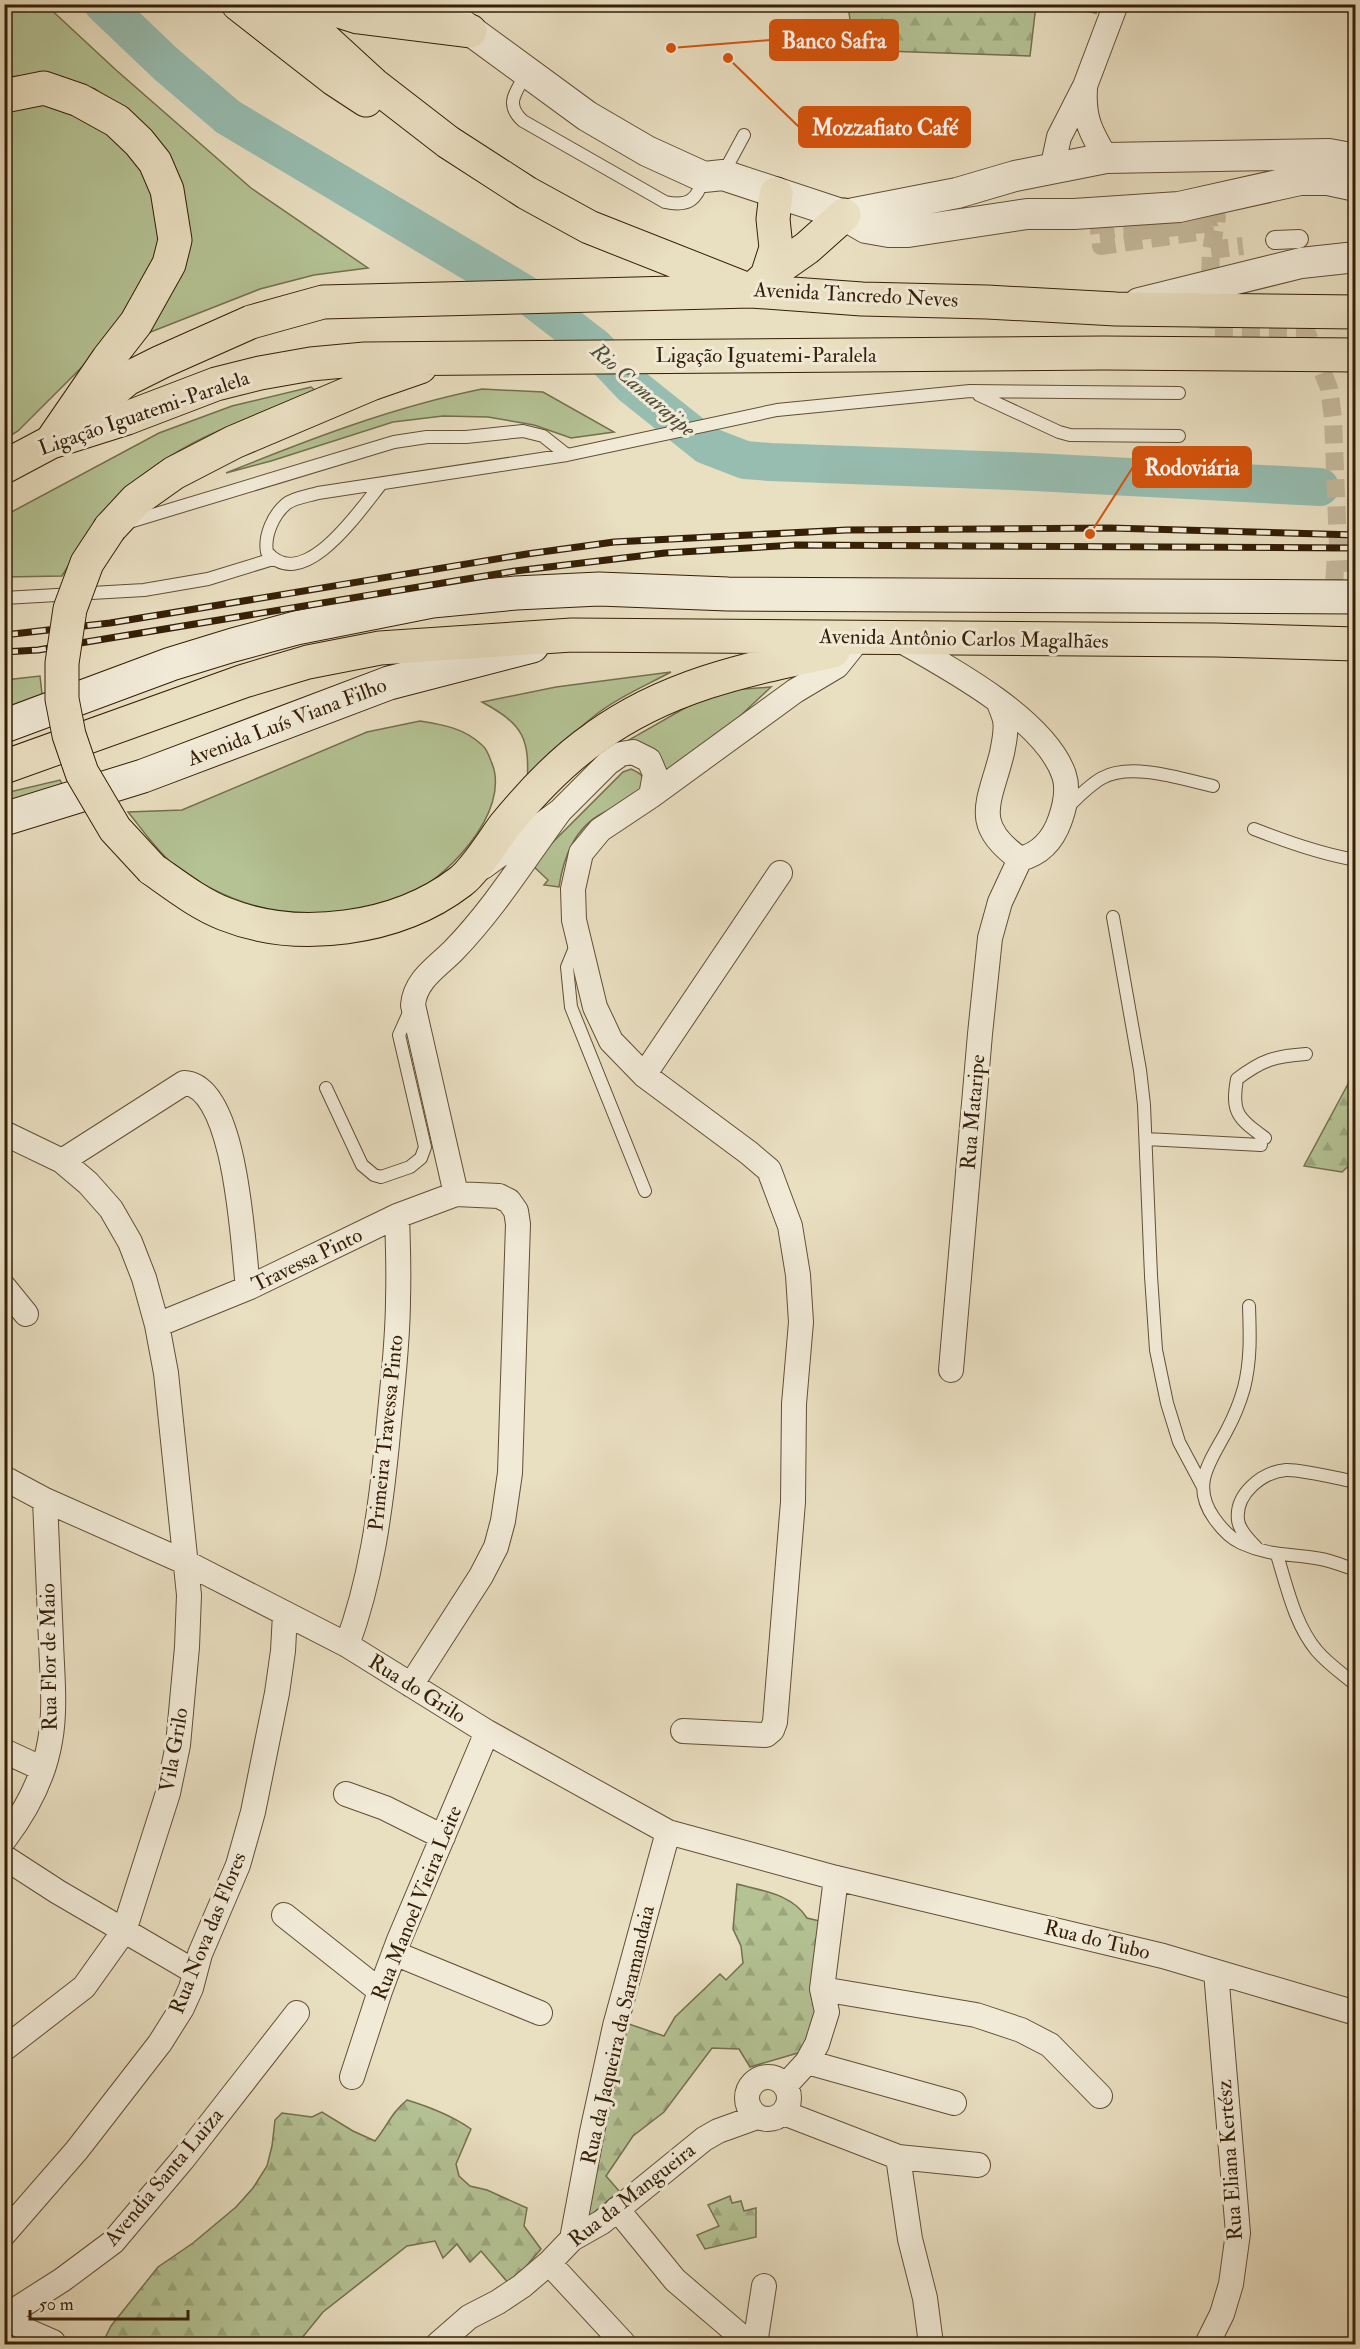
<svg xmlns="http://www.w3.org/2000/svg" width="1360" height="2349" font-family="'IM FELL Double Pica',serif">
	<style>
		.green { fill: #b4c294; stroke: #74704d; stroke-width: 1.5 }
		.forest { fill: url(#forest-firs); stroke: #74704d; stroke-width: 1.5 }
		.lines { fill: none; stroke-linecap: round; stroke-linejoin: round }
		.river { stroke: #97bdb1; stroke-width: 38 }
		.pedestrian-tunnel { stroke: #c5b99c; stroke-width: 18; stroke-dasharray: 18 9; stroke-linecap: butt }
		.service-casing { stroke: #624f35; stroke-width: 14 }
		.pedestrian-casing { stroke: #624f35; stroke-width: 20 }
		.minor-casing { stroke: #624f35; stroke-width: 26 }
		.tertiary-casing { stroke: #624f35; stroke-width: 32 }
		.secondary-casing { stroke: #351f06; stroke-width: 35 }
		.primary-casing { stroke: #351f06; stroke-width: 35 }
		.trunk-casing { stroke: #351f06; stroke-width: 35 }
		.service { stroke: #f1ead7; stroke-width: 12 }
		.pedestrian { stroke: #f1ead7; stroke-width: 18 }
		.minor { stroke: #f1ead7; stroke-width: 24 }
		.tertiary { stroke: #f1ead7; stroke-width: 30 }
		.secondary { stroke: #f1ead7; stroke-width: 33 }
		.primary { stroke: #e9dfc1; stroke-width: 33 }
		.trunk { stroke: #e9dfc1; stroke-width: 33 }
		.rail-casing { stroke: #351f06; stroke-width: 7 }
		.rail { stroke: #f1ead7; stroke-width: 4.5; stroke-dasharray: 14; stroke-linecap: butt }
		.trunk-bridge-casing { stroke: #351f06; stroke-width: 35; stroke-linecap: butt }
		.trunk-bridge { stroke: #e9dfc1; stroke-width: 33 }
		.labels { text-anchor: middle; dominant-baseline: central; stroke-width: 6; stroke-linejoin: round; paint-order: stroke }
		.street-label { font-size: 21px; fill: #351f06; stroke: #f1ead7 }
		.water-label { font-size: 22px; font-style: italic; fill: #524e39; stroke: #f1ead7 }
		.leader { fill: none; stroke: #d6530b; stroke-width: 2 }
		.callout-dot { fill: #d6530b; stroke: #f1ead7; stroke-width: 2 }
		.callout { fill: #d6530b; stroke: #d6530b; stroke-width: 2 }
		.callout-label { font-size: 22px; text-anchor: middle; font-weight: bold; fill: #fff }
	</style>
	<defs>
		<pattern id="forest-firs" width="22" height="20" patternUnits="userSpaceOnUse" patternTransform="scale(1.5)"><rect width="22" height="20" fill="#b4c294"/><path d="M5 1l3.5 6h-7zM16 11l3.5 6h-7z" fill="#9ba67e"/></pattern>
	</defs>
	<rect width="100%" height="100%" fill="#e9dfc1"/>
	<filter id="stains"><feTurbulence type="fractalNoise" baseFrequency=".00333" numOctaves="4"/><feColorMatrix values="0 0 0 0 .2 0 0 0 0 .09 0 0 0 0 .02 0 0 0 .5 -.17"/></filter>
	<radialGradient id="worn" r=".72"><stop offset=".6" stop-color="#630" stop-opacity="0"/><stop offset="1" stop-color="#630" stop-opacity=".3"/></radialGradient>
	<path class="green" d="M5,5H46L116,70L251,188L368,268L314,275L260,289L138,337L178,274L134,117L95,89L52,74L5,77Z
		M37,100L77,111L118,141L153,180L160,235L150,277L109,340L18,431L5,439V109Z
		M311,387L316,391C245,420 165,444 112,504C93,525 77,551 62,576L5,577L4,516L159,433L232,406Z
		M482,389L543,392L614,432L571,438L534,425L488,417L443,416L393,422L271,461L226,473C310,439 393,407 482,389Z
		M671,672C647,685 620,696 598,713C570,734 549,760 527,786C530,738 524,725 482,702L556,687Z
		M40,676L43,703L5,715V680Z
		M771,687L721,734L667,774L627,741L699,700L732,690Z
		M420,721C444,725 464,728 482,745C487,749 489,756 491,761C514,812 442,884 398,901C387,905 373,905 362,908C347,910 332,914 317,916C309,916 301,914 294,914C250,908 208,891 173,864C156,850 142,829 128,812L182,810L367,732Z
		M631,769C640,773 644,775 644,785C628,805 624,802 603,813C575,827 563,858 559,887L544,885L548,880L531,864L623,772Z
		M60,780L65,790L5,807V793Z"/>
	<path class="forest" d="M848,5H1036L1030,56L854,50Z
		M1057,5H1096V13Z
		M1355,1071V1160L1342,1172L1304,1166Z
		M737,1884C763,1891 792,1894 807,1918L824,1922V2013L801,2052L750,2067L739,2049L712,2048L664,2112L633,2136L606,2176L619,2191L585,2220L623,2022L664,2036L675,2017L720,1974L726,1980L743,1963L741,1946L733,1929Z
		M407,2100C430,2107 451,2115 471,2129L456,2164L459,2176L470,2186L487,2190L527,2208L524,2226L541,2249L510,2285L481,2251L470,2262L457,2244L443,2258L435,2241L407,2246L323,2312L297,2344H102L111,2326L158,2267L193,2243L236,2207L253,2188L267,2166L272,2146L275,2120L282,2113L312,2117L322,2112L353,2131L375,2141C388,2125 391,2113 407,2100Z
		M730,2196L732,2203L741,2201L744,2211L756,2208V2237L705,2249L697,2235L719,2226L708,2205Z"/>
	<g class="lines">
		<path class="river" d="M103,4L166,64L228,117L530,297L595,347L632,386L706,445L745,460L770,462L1035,472L1320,487"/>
		<path class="pedestrian-tunnel" d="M1140,231L1204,224L1205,231L1101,246L1099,231L1217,217L1211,250L1208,331L1307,333L1329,388L1333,418L1339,572
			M1211,250L1243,246
			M1326,570L1356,572"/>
		<defs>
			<path id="service" d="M526,74C516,92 504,104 523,121L665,202C689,207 697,200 704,177
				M723,174L744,135
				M979,395L1059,432L1070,435L1179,436
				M381,484C360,510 303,595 267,552C264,536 273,515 286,504C293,498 308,496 318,493L567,455L777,410L970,391L1179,393
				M126,523L394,442L427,437H466L523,431L543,436L567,455
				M4,598L144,590L208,579L273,559
				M1066,809C1077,798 1088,786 1102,778C1131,762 1182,779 1213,786
				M1254,829C1287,842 1321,854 1356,860
				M1113,917L1140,1070L1144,1105L1151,1276L1156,1350L1167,1403L1179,1442L1203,1487
				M577,943L567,967L571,1007L645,1191
				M326,1088L362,1165L374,1175L381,1177L410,1167L421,1158L425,1147L399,1035L412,1006
				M1265,1138C1238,1118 1231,1113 1237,1079C1262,1060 1275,1056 1306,1054
				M1146,1139L1261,1145
				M1249,1306C1250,1335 1251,1360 1244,1388C1240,1402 1234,1417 1227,1430C1211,1461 1190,1484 1214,1518C1221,1528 1230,1538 1241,1543C1272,1557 1289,1553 1321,1559C1332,1561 1344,1566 1356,1570
				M1256,1547C1249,1540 1239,1530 1238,1520C1235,1494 1262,1472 1286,1470C1300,1469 1340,1479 1356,1482
				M1277,1555C1287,1587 1295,1625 1317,1651C1328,1664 1343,1674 1356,1685"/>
			<path id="pedestrian" d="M1275,240L1299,239"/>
			<path id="minor" d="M1085,89C1083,118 1091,133 1106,158
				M1052,169L1059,137L1085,86L1116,4
				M896,638C946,666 1045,719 1064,775C1069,790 1065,806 1060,820C1053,840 1040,854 1020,859L1000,902L990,938L980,1034L951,1370
				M999,703C1001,708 1004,715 1005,720C1007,731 1004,742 1002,753C990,802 970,824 1020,859
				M483,867L560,811L608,763L621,754L633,752L649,760L655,774L651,796
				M644,1075L780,873
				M4,1133L62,1161L88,1183L111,1209L130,1242L144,1278L157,1325L166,1373L189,1595L187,1647L178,1745L168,1793L124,1931L84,1987L4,2049
				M62,1161L184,1083C237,1085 243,1248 248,1288
				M456,1194L413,1005C415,980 437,967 453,951C494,909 526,857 560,811
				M4,1287L26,1314
				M157,1325L248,1288L397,1216L456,1194L499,1196L509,1201L516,1211L518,1224L510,1473L503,1521L496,1547L481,1576L411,1685
				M4,1478L45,1500L187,1563L347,1645L487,1732L668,1832L836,1878L1163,1956L1356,2013
				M347,1645C371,1580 380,1513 387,1444C391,1396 398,1347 398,1299C399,1271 398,1244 397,1216
				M683,1731L766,1735L772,1730L775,1722L793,1502L794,1404L801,1322L798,1275L790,1226L769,1170L749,1153L644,1075L611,1041L595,1007L574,920L573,889L581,853L600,830L651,796L795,691L837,666L853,646
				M4,1751L43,1769
				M346,1794L385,1808L443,1837
				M4,1840C26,1811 44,1777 50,1741C56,1709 52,1674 51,1641C49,1594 47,1547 45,1500
				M4,1857L58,1892L195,1972
				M284,1915L380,1991
				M394,1953L540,2013
				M822,1989L976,2015L1021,2030L1050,2045L1100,2096
				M807,2062L954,2103
				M352,2077L380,1991L399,1940L487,1732
				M747 2098a21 21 0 1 1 42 0a21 21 0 1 1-42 0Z
				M785,2086L807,2062L817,2044L827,2012L822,1989L836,1878
				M784,2113L898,2157L978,2165
				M898,2157L910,2239L925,2298L931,2344
				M617,2209L675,2280L750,2344
				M4,2234L77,2150L160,2043L182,2008L191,1988L200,1954L238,1865L253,1812L277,1693L283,1651L285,1614
				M572,2239L592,2132L615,2026L668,1832
				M549,2263L624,2344
				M4,2315L30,2332L53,2342
				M7,2315L62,2280L113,2242L183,2159L297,2013
				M438,2344L469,2317L498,2302L522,2286L549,2263L572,2239L602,2222L704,2139L718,2131L757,2117
				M755,2344L764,2286
				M1207,2344L1222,2314L1231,2284L1238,2233L1216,1972"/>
			<path id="tertiary" d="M434,4L587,116L647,151L704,177L723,175L844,215L866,228L889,232H908L1027,214H1074L1179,207L1300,180H1328L1356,186
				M844,215L957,193L1015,176L1106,158L1329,154L1356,159
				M1139,303L1301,263L1356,257"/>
			<path id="secondary" d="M4,726L171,664L233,645L296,628L432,601L516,593L599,589L728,594L1356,597
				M4,819L143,776L389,683L532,646"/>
			<path id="primary" d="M238,4L334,79L366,100
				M286,4L373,84L448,142L527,193L589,227L751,291L862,299L987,302L1116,309L1356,312
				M317,4L358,17L470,31
				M767,276L776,248L773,219L776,194
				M62,433L127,379L161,362L251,322L323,302L751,291L767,276L807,248L844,215"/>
			<path id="trunk" d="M4,96L44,88L79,100L117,121L139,142L155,162L167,190L175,240L169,264L136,323L108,359L51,442
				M4,467L51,442L127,418L216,384L260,373L311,364L365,359L1103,353L1356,355
				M110,528L136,500L174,473L234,442L371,384L420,367
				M4,767L244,681L308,662L380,648L572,635L1216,640L1356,644
				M152,869C175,885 199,904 225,914C298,943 397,930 460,882C475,871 493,841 505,825C532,792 561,761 596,737C668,685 748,669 833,651"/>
		</defs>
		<use href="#service" class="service-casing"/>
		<use href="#pedestrian" class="pedestrian-casing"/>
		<use href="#minor" class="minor-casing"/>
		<use href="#tertiary" class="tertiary-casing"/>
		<use href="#secondary" class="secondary-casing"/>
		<use href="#primary" class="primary-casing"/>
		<use href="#trunk" class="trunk-casing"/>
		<use href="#service" class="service"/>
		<use href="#pedestrian" class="pedestrian"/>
		<use href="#minor" class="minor"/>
		<use href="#tertiary" class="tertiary"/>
		<use href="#secondary" class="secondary"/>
		<use href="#primary" class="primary"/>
		<use href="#trunk" class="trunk"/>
		<defs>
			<path id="rail" d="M4,635L110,623L527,554L614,542L847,530L1110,528L1356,535
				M4,652L38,650L515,571L665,553L795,545L1356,548"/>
		</defs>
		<use href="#rail" class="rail-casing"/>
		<use href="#rail" class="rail"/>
		<defs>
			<path id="trunk-bridge" d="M110,528L87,563L70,609L62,663V699L69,735L82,773L115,829L152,869"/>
		</defs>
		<use href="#trunk-bridge" class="trunk-bridge-casing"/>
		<use href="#trunk-bridge" class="trunk-bridge"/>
	</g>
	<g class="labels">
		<g class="street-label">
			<text transform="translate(856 295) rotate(3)">Avenida Tancredo Neves</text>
			<text x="766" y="355">Ligação Iguatemi-Paralela</text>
			<text transform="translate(144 413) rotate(-19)">Ligação Iguatemi-Paralela</text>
			<text transform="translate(964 639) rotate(1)">Avenida Antônio Carlos Magalhães</text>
			<text transform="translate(287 722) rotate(-21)">Avenida Luís Viana Filho</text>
			<text transform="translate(973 1112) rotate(-85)">Rua Mataripe</text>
			<text transform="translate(307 1260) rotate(-26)">Travessa Pinto</text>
			<text transform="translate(386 1433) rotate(-84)">Primeira Travessa Pinto</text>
			<text transform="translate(49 1657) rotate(-91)">Rua Flor de Maio</text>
			<text transform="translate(417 1689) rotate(32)">Rua do Grilo</text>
			<text transform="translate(174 1750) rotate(-80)">Vila Grilo</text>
			<text transform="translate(417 1903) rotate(-68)">Rua Manoel Vieira Leite</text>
			<text transform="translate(208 1933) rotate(-68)">Rua Nova das Flores</text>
			<text transform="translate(1097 1940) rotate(14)">Rua do Tubo</text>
			<text transform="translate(618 2035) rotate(-77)">Rua da Jaqueira da Saramandaia</text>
			<text transform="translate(1230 2160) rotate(-94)">Rua Eliana Kertész</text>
			<text transform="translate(164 2177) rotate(-50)">Avendia Santa Luiza</text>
			<text transform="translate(632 2195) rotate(-38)">Rua da Mangueira</text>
		</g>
		<g class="water-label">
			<text transform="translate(643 390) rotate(41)">Rio Camarajipe</text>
		</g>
	</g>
	<path class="leader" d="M671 48L770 40M728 58L799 127M1090 534L1133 467"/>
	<g class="callout-dot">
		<circle cx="671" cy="48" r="6"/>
		<circle cx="728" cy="58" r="6"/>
		<circle cx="1090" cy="534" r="6"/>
	</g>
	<g class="callout">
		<rect x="770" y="20" width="128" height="40" rx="6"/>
		<rect x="799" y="107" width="171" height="40" rx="6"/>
		<rect x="1133" y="447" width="118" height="40" rx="6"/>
	</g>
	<g class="callout-label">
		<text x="834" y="48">Banco Safra</text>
		<text x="885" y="135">Mozzafiato Café</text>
		<text x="1192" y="475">Rodoviária</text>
	</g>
	<rect width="1360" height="2349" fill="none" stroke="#e9dfc1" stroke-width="24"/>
	<rect x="6" y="6" width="1348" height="2337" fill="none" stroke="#351f06" stroke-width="3"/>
	<rect x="12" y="12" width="1336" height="2325" fill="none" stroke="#351f06" stroke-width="1.5"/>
	<path d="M30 2310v9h158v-9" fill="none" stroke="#351f06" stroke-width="3"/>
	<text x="39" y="2310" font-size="18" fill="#351f06" stroke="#f1ead7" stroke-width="4.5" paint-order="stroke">50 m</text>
	<rect width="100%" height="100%" filter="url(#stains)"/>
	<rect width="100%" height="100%" fill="url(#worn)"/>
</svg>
